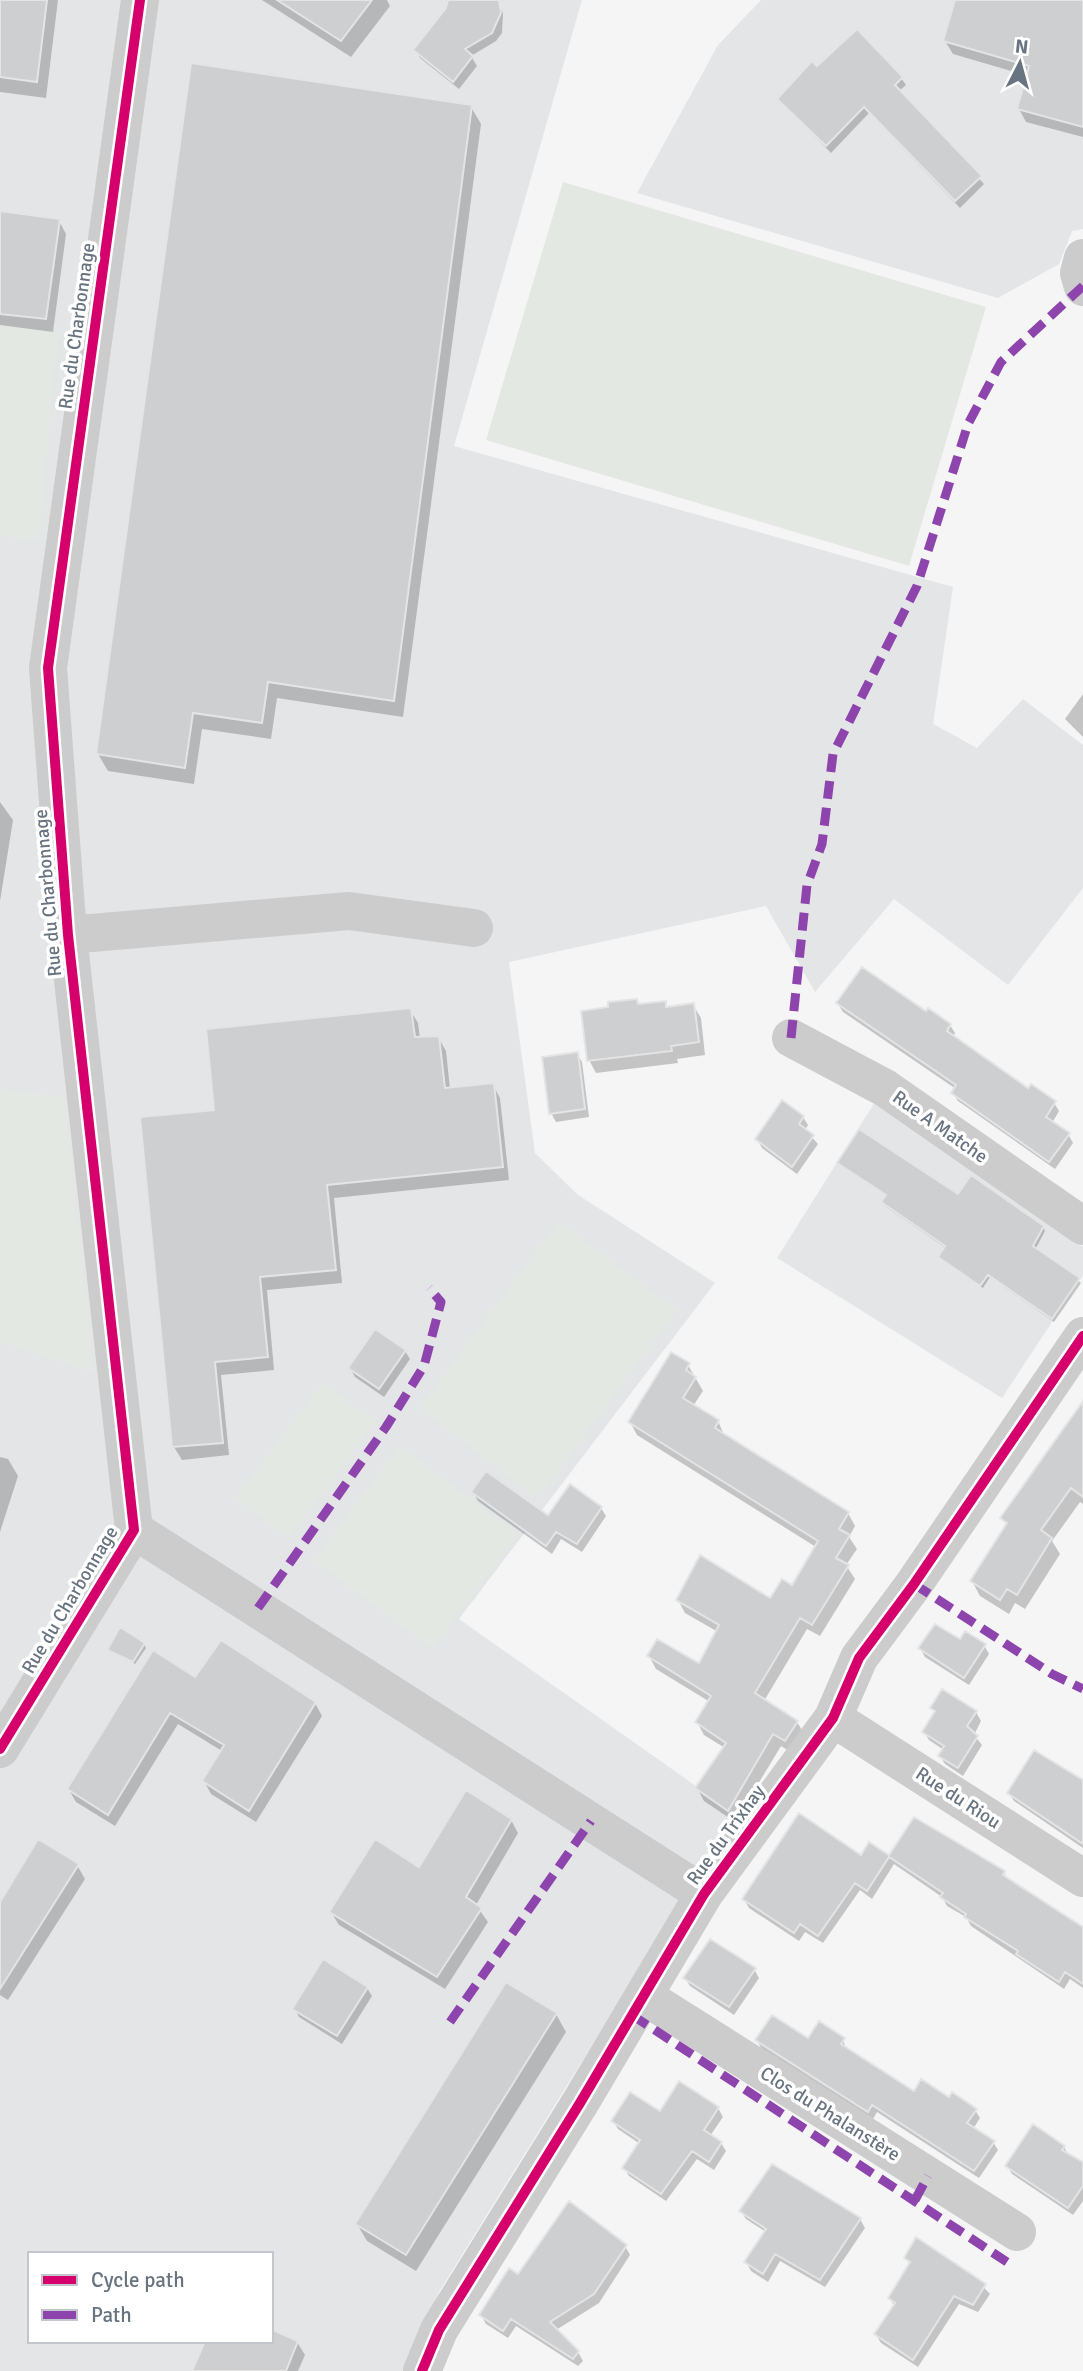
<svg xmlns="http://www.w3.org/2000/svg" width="1083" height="2371" font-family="Signika,sans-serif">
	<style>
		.built { fill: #e4e5e6; fill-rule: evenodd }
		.green { fill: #e4e8e3 }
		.shadow { fill: #0003 }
		.building { fill: #cecfd0; stroke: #e4e4e4; stroke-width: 2 }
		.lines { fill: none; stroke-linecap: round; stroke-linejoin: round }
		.minor { stroke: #cccccd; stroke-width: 38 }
		.quiet { stroke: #8e44ad; stroke-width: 9; stroke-dasharray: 18 9; stroke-linecap: butt }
		.cycleway-casing { stroke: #fff; stroke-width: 15 }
		.cycleway { stroke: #d6006c; stroke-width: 10 }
		.labels { text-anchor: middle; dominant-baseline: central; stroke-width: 7; stroke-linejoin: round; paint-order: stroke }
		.street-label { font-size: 19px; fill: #697481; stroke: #fff }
	</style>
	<rect width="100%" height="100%" fill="#f5f5f5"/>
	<path class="built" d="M0,0H582L454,446L953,587L933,724L977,748L1023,699L1083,745V888L1008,985L894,899L815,992L766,906L509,962L535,1153L578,1195L715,1283L459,1619L696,1786L728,1811L731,1821L439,2292L404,2371H0ZM30,2254H271V2341H30Z
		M761,0H1083V229L1072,231L1059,264L998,298L637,193L718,45Z
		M875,1102L1083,1247V1275L1002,1398L777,1258Z"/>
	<path class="green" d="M563,182L986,307L909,566L486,440Z
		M0,325L58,332L38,541L0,536Z
		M0,1089L64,1097L94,1372L0,1342Z
		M559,1222L676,1310L537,1499L420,1408Z
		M323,1383L375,1422L288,1538L236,1498Z
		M400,1446L518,1534L432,1648L314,1560Z"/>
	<path class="shadow" d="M0,0H58L46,98L0,92Z
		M262,0H387L390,6L351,57Z
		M452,0H496L503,13L502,33L496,41L471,56L477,66L459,89L420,58L415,50Z
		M956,0H1083V137L1026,122L1019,109L1028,76L953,54L945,41Z
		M817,68L901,78L906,85L899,91L984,184L960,208L869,113L831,153L779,100Z
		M471,107L481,124L403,717L277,698L271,739L202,729L194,784L108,771L98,754Z
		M0,213L59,221L66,234L53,332L0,325Z
		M1083,694V737L1065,719Z
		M0,802L13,820L0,901Z
		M665,1003L668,1008L693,1005L701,1018L705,1055L677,1059L678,1063L596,1073L589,1060L610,1009Z
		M838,1004L926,1014L950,1025L955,1033L953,1037L1028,1091L1054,1103L1059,1111L1052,1123L1068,1134L1073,1143L1055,1169L958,1101L953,1093L956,1089L843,1012Z
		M410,1010L418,1023L420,1039L438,1037L446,1051L450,1089L493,1085L500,1098L509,1180L334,1198L342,1283L267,1290L274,1370L221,1375L229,1455L182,1460L174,1447L216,1111Z
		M577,1054L582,1062L589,1117L556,1122L551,1113Z
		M803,1117L808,1125L805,1130L818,1144L797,1174L762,1148L757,1139Z
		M839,1163L958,1196L1043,1227L1045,1231L1035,1250L1081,1283L1054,1322L990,1277L983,1288L943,1261L940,1257L946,1248L885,1206L883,1202L887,1196Z
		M405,1351L410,1359L384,1397L355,1377L350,1368Z
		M688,1365L703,1391L693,1406L718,1421L724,1435L848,1513L855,1526L849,1537L857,1549L846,1565L855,1579L820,1636L807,1629L764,1701L797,1722L805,1735L792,1753L781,1746L735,1822L704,1801L697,1788L725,1748L704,1735L697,1722L710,1702L656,1669L649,1656L700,1666L718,1632L685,1613L678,1600H771L793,1587L816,1547L637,1435L630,1422Z
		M1083,1404V1504L1080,1502L1052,1541L1060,1554L1025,1609L1015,1603L1009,1614L980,1596L972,1581L1007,1526L1003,1518Z
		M0,1457L8,1459L18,1476L0,1532Z
		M473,1492L549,1518L601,1508L606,1516L582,1552L561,1539L552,1554L478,1501Z
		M960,1642L984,1645L989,1654L969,1685L925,1657L920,1648Z
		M144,1644L146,1648L135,1664L109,1650Z
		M196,1679L315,1703L322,1716L256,1822L211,1794L204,1781L222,1751L178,1724L115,1826L76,1802L69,1790Z
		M932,1708L976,1712L981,1721L974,1735L982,1745L963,1776L945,1764L940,1756L944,1750L929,1740L924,1732L935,1713Z
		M1083,1782V1848L1014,1801L1009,1793Z
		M914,1819L1004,1873L1008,1881L1083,1930V1988L1070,1979L1064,1989L971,1926L966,1917L947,1906L942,1897L894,1864L872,1899L860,1890L823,1943L805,1932L799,1941L749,1908L744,1899L861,1857L869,1845L889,1857Z
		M511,1820L518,1833L476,1905L488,1922L445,1989L339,1925L331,1912Z
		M77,1865L85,1879L8,2000L0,1995V1905Z
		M754,1969L759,1978L734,2015L690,1986L685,1978Z
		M506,1984L556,2014L566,2032L416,2271L367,2241L357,2224Z
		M367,1988L372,1996L342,2044L299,2017L295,2009Z
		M843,2039L846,2050L914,2093L975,2110L980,2118L973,2129L993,2142L998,2150L979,2178L877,2112L873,2119L761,2048L757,2040Z
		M718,2108L723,2117L710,2136L721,2143L726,2151L714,2170L697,2159L666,2201L629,2176L624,2168L640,2144L618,2129L613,2121Z
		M1064,2147L1068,2155L1083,2164V2201L1073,2215L1012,2174L1007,2166Z
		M741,2211L860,2219L865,2228L825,2287L780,2261L768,2282L751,2271L746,2262L766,2232L746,2219Z
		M917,2239L969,2272L990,2294L978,2312L959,2304L918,2367L881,2343L876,2335L894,2306L890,2298L910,2265L906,2258Z
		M625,2246L630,2255L599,2303L556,2330L578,2352L583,2361L578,2366L516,2326L508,2338L486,2324L481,2315L519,2277Z
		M297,2342L305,2355L298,2371H194Z"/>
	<path class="building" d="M0,0H47L37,82L0,77Z
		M277,0H372L341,41Z
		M448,0H499L501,13L492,33L465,49L473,56L453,82L413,50L446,8Z
		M955,0H1083V127L1017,109L1029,66L943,41Z
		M857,29L903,77L895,85L982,176L955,201L864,107L826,146L777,99L812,61L817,66Z
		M191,63L472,105L394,701L268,682L262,723L193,713L185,768L96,754Z
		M0,211L60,219L46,319L0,314Z
		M862,967L926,1011L928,1008L951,1024L947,1031L1028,1088L1031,1084L1056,1101L1046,1117L1070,1133L1049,1162L951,1093L956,1085L836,1003Z
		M637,999L638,1004L666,1001V1007L694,1003L699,1042L671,1046L672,1051L587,1061L581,1011L608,1007V1002Z
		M411,1008L415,1037L439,1036L445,1088L494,1083L503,1167L327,1185L336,1270L260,1277L268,1357L215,1362L223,1443L172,1447L140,1117L214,1110L206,1029Z
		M578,1052L585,1109L549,1114L542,1057Z
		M782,1100L804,1116L799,1124L814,1135L792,1167L755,1139Z
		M859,1129L958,1194L971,1175L1044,1226L1033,1246L1080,1278L1052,1319L988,1275L980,1286L938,1257L945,1246L881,1202L886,1195L837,1163Z
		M375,1329L406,1350L379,1389L348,1368Z
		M671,1352L690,1363L686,1370L696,1377L683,1398L719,1420L715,1428L849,1512L839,1529L850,1535L836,1558L849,1565L812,1625L800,1618L755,1693L798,1721L785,1741L773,1734L728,1811L695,1788L726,1743L695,1722L711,1696L647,1656L657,1639L699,1663L719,1625L676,1600L700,1555L770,1598L782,1579L792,1585L818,1541L628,1422Z
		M1083,1401V1497L1071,1488L1041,1530L1052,1538L1017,1595L1007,1589L1000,1600L970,1581L1007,1523L1000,1518Z
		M486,1471L548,1515L570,1484L602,1507L577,1544L556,1532L546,1546L471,1492Z
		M935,1624L960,1639L965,1631L986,1644L964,1678L918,1648Z
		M120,1627L145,1643L133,1662L107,1650Z
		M221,1640L316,1702L249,1811L202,1781L224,1745L170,1713L108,1815L67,1789L153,1650L195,1677Z
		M942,1689L977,1711L967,1726L978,1736L958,1768L938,1756L944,1746L922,1732L935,1711L930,1708Z
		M1034,1750L1083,1780V1844L1007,1793Z
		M466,1790L512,1819L466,1897L482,1908L437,1977L329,1912L375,1839L419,1867Z
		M799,1813L861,1855L869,1842L889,1855L914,1817L985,1859L1005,1871L1003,1875L1083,1927V1984L1065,1972L1059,1982L1016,1954L1018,1951L964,1917L966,1914L940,1897L943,1893L889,1857L867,1891L855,1883L818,1936L800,1924L794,1933L742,1899Z
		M38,1839L79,1864L0,1989V1902Z
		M710,1939L756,1968L729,2007L683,1978Z
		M323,1959L368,1987L337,2036L292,2009Z
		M506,1982L557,2013L406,2255L355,2224Z
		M772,2015L808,2038L819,2021L845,2038L841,2044L914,2091L921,2079L949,2097L952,2092L977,2109L967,2123L995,2141L974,2171L872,2105L868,2112L755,2040Z
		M679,2081L719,2107L704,2130L722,2142L709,2162L692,2151L661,2194L622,2168L640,2140L611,2121L630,2092L660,2111Z
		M1033,2124L1065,2146L1062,2150L1083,2162V2186L1068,2208L1005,2166Z
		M772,2164L861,2218L820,2280L775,2254L763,2274L744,2262L766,2229L739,2211Z
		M569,2201L627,2245L594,2294L550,2322L579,2351L573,2359L511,2319L503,2331L479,2315L509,2268L518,2274Z
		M916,2237L986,2284L973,2305L954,2296L913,2360L874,2334L895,2303L888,2298L910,2262L904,2258Z
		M271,2329L298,2341L286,2371H192L205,2341H271Z"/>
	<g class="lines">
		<path class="minor" d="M1083,258L1079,273L1083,287
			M68,935L349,911L474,928
			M791,1038L885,1088L1083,1226
			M134,1530L704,1894
			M833,1718L1083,1878
			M0,1749L134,1530L68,935L48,668L140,0
			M644,1996L1017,2232
			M422,2371L439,2330L580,2103L704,1894L833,1718L859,1658L914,1584L1083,1336"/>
		<path class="quiet" d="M791,1038L807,885L822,844L833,754L917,586L968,424L1001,362L1083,286
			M914,1584L1052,1674L1083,1689
			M258,1608L386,1427L424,1366L441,1302L429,1288
			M632,2015L1007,2262
			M450,2022L591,1821
			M915,2200L928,2176"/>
		<defs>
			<path id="cycleway" d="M0,1749L134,1530L68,935L48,668L140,0
				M422,2371L439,2330L580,2103L704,1894L833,1718L859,1658L914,1584L1083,1336"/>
		</defs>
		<use href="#cycleway" class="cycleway-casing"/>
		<use href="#cycleway" class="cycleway"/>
	</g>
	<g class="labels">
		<g class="street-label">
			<text transform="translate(77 326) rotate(-82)">Rue du Charbonnage</text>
			<text transform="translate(48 893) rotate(-95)">Rue du Charbonnage</text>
			<text transform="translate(940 1127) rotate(35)">Rue A Matche</text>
			<text transform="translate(70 1600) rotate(-59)">Rue du Charbonnage</text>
			<text transform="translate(958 1798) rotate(33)">Rue du Riou</text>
			<text transform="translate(726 1835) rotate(-54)">Rue du Trixhay</text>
			<text transform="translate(830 2114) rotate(32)">Clos du Phalanstère</text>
		</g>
	</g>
	<rect x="28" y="2252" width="245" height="91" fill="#ffffff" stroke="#c3c7cd" stroke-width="2"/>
	<rect x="42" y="2275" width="35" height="10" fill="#d6006c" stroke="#c3c7cd" stroke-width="2"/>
	<text x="91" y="2287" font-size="21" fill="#697481">Cycle path</text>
	<rect x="42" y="2310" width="35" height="10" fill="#8e44ad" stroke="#c3c7cd" stroke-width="2"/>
	<text x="91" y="2322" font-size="21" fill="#697481">Path</text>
	<g transform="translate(1020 63) rotate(6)" stroke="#ffffff" stroke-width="5" paint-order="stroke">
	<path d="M0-5L12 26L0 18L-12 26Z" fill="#697481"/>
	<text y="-10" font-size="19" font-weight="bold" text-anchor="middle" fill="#697481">N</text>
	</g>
</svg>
